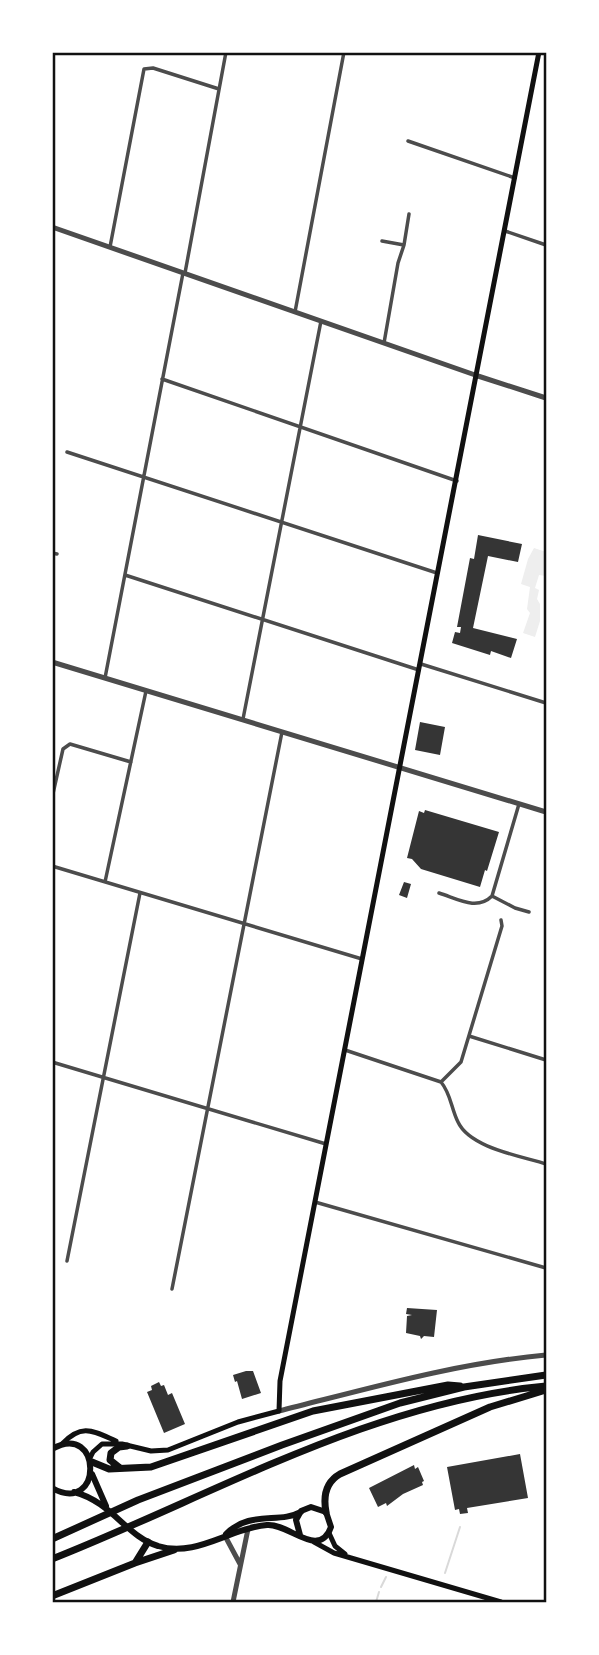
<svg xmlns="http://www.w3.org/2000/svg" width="599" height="1655" font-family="Lora,serif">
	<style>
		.green { fill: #eee }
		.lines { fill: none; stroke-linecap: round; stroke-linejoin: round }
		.stream { stroke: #d9d9d9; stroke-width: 2 }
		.building { fill: #353535 }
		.minor { stroke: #4c4c4c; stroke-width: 3.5 }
		.tertiary { stroke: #4c4c4c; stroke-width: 5 }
		.secondary { stroke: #111; stroke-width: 5 }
		.primary { stroke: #111; stroke-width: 6 }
		.motorway { stroke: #111; stroke-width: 7 }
		.neatline { fill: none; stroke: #111; stroke-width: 2.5 }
	</style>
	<rect width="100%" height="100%" fill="#fff"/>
	<path class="green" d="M534,548L546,552V576L539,575L535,588L539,590L537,599L540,604V621L535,637L523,633L530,613L527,609L530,587L521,584L528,559Z"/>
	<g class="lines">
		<path class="stream" d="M445,1573L460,1527
			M381,1587L386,1577
			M376,1602L379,1592"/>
	</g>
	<path class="building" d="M478,535L522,544L518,562L488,556L473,628L517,639L511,658L491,651L490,655L452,643L455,632L460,633L461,627H457L470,558L474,559Z
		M420,722L445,727L440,755L415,750Z
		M425,810L499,832L487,871L485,870L480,887L421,869L412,859L407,858L419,811L424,813Z
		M404,882L411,884L407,898L399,895Z
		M407,1308L437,1310L434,1337L424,1336L421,1339L420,1336L406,1333L407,1316L412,1315L406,1314Z
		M246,1371H253L261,1393L242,1399L237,1381L235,1382L233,1375Z
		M159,1382L161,1386L164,1385L168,1395L172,1393L185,1424L164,1433L147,1392L152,1390L151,1386Z
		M520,1454L528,1498L467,1508L468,1513L460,1514L459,1509L455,1510L447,1467Z
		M414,1465L415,1469L418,1467L424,1481L422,1482L423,1485L403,1494L387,1506L386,1503L378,1507L369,1488Z"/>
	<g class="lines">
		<path class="minor" d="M408,141L515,178
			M505,231L546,245
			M382,241L404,245L398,263L384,343
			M404,245L409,214
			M110,247L144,69L153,68L219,89
			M185,273L226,52
			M295,312L344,52
			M162,379L457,481
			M67,452L437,573
			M52,553L57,554
			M125,575L419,670
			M421,664L546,703
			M105,678L183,273
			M243,719L321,321
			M52,798L63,749L70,744L131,762
			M52,866L362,959
			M105,882L146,691
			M439,893C458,899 477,911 492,896L515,908L529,912
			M492,896L519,804
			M469,1036L546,1060
			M345,1050L441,1082C451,1094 451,1108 458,1122C470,1148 521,1156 546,1164
			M52,1062L326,1144
			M441,1082L461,1062L502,926L501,920
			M315,1202L546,1268
			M67,1261L140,893
			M172,1289L282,732"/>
		<path class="tertiary" d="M52,227L478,376L546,398
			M52,662L546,812
			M279,1411C367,1389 456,1363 546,1355
			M225,1536L240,1564
			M233,1602L248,1529"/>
		<path class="secondary" d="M62,1444C82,1423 93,1431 116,1441
			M90,1458L93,1452L102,1444H122L151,1451L168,1450L238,1422L279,1411L280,1381L539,52
			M329,1533L335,1546L345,1554
			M314,1542L334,1553L501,1602"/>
		<path class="primary" d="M52,1449C103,1420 103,1517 52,1488
			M92,1474L106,1506
			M74,1492C112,1502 127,1537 158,1546C196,1558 230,1528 267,1525C289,1523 319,1560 331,1527L326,1512L311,1507L301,1511L296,1520L300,1535
			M226,1534C250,1510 279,1524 301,1512"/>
		<path class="motorway" d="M92,1462L109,1469L151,1467L313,1411L448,1385L460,1386
			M120,1468L110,1460L111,1453L119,1447L127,1446
			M326,1512C323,1496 326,1482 340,1474L490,1407L546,1390
			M52,1539L138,1500L282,1445L400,1403L464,1387L546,1375
			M52,1559C214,1495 371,1402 546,1386
			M135,1563L174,1550
			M52,1596L135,1563L148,1542"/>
	</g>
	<rect width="599" height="1655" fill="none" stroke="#ffffff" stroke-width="108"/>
	<rect x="54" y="54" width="491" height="1547" class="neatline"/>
</svg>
